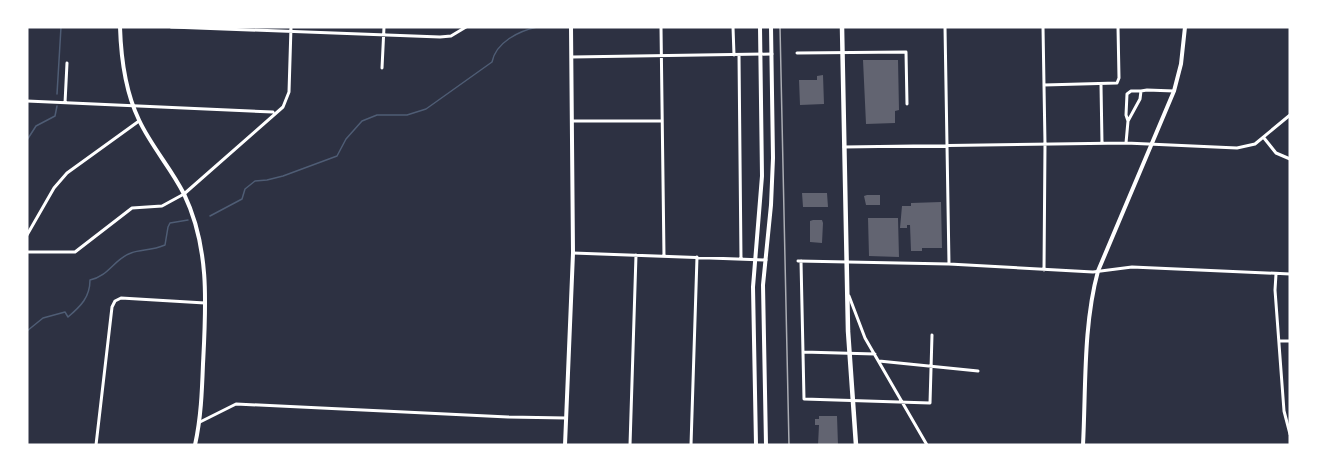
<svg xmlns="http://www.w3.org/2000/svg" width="1317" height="472" font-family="Mulish,sans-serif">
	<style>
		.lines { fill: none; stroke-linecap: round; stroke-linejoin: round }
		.stream { stroke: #4f5d75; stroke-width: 1.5 }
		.building { fill: #626471 }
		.minor { stroke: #fff; stroke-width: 3 }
		.tertiary { stroke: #fff; stroke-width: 4 }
		.secondary { stroke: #fff; stroke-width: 4 }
		.primary { stroke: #fff; stroke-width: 4.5 }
		.rail { stroke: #abadb3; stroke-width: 1.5 }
	</style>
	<rect width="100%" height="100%" fill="#2d3142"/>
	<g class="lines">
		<path class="stream" d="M57,94L61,27
			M27,140L36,126L55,116L57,106
			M210,216L242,199L245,189L255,181L267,180L283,176L337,156L346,139L362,121L377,115H407L426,109L492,62C496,42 519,31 537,27
			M27,331L43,318L65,312L68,317C81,306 90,297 90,280C109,276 114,259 131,253C141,249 151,251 165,245L168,227L170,223L188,220"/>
	</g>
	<path class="building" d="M863,60H898L899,110L895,111V123L866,124Z
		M823,75L824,104L800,105L799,80H817V76Z
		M802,193H827L828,207H803Z
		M867,195H880V205H866L864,196Z
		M941,202L942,248H922V251H911L910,225H907V228H900L902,206H911V203Z
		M868,218H898L899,257L869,256Z
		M813,220H822L823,223L822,243L810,242V221Z
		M819,416H837L838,445H818L819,425H815V419H819Z"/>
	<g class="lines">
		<path class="minor" d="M171,27L440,37L451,36L466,27
			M661,27L664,256
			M733,27L734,55
			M945,27L949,264
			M1043,27L1045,144L1044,270
			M797,53L906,52L907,104
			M739,55L741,258
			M572,57L772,54
			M382,68L384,27
			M1044,85L1117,83L1119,78L1118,27
			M1101,85L1102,143
			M27,101L273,112
			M65,103L67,63
			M573,121H661
			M1128,121L1126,115L1127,94L1131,91H1141
			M1264,138L1276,153L1290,159
			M1126,143L1128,121L1140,99L1141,91L1147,90L1174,91
			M844,147L1126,143L1237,148L1255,144L1290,115
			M27,235L54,188L67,173L139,121
			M27,252H75L132,208L162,206L184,194L283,107L289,92L291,27
			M573,253L766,260
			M798,261L949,264L1093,272L1132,267L1290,274
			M801,261L804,399L930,403L932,335
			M1276,274L1275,290L1284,411L1290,434
			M849,296L865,338L927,445
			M1279,341H1290
			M803,352L875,354
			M879,361L978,371
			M200,422L236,404L508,417L566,418
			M96,445L112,307L115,301L121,298L205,303
			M630,445L636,255
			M691,445L697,257"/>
		<path class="tertiary" d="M120,27C121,59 125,91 139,120C151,146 171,168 184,194C210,248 206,306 203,364C202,391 201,418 195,445
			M565,445L573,253L571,27
			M1083,445C1086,388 1083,326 1098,271L1174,91L1181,64L1185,27"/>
		<path class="secondary" d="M756,445L753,287L762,176L760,27
			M766,445L763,285L771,205L773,158L771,27"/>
		<path class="primary" d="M842,27L848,331L856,445"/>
		<path class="rail" d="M780,27L789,445"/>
	</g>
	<rect width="1317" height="472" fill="none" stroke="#ffffff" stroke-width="57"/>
</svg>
